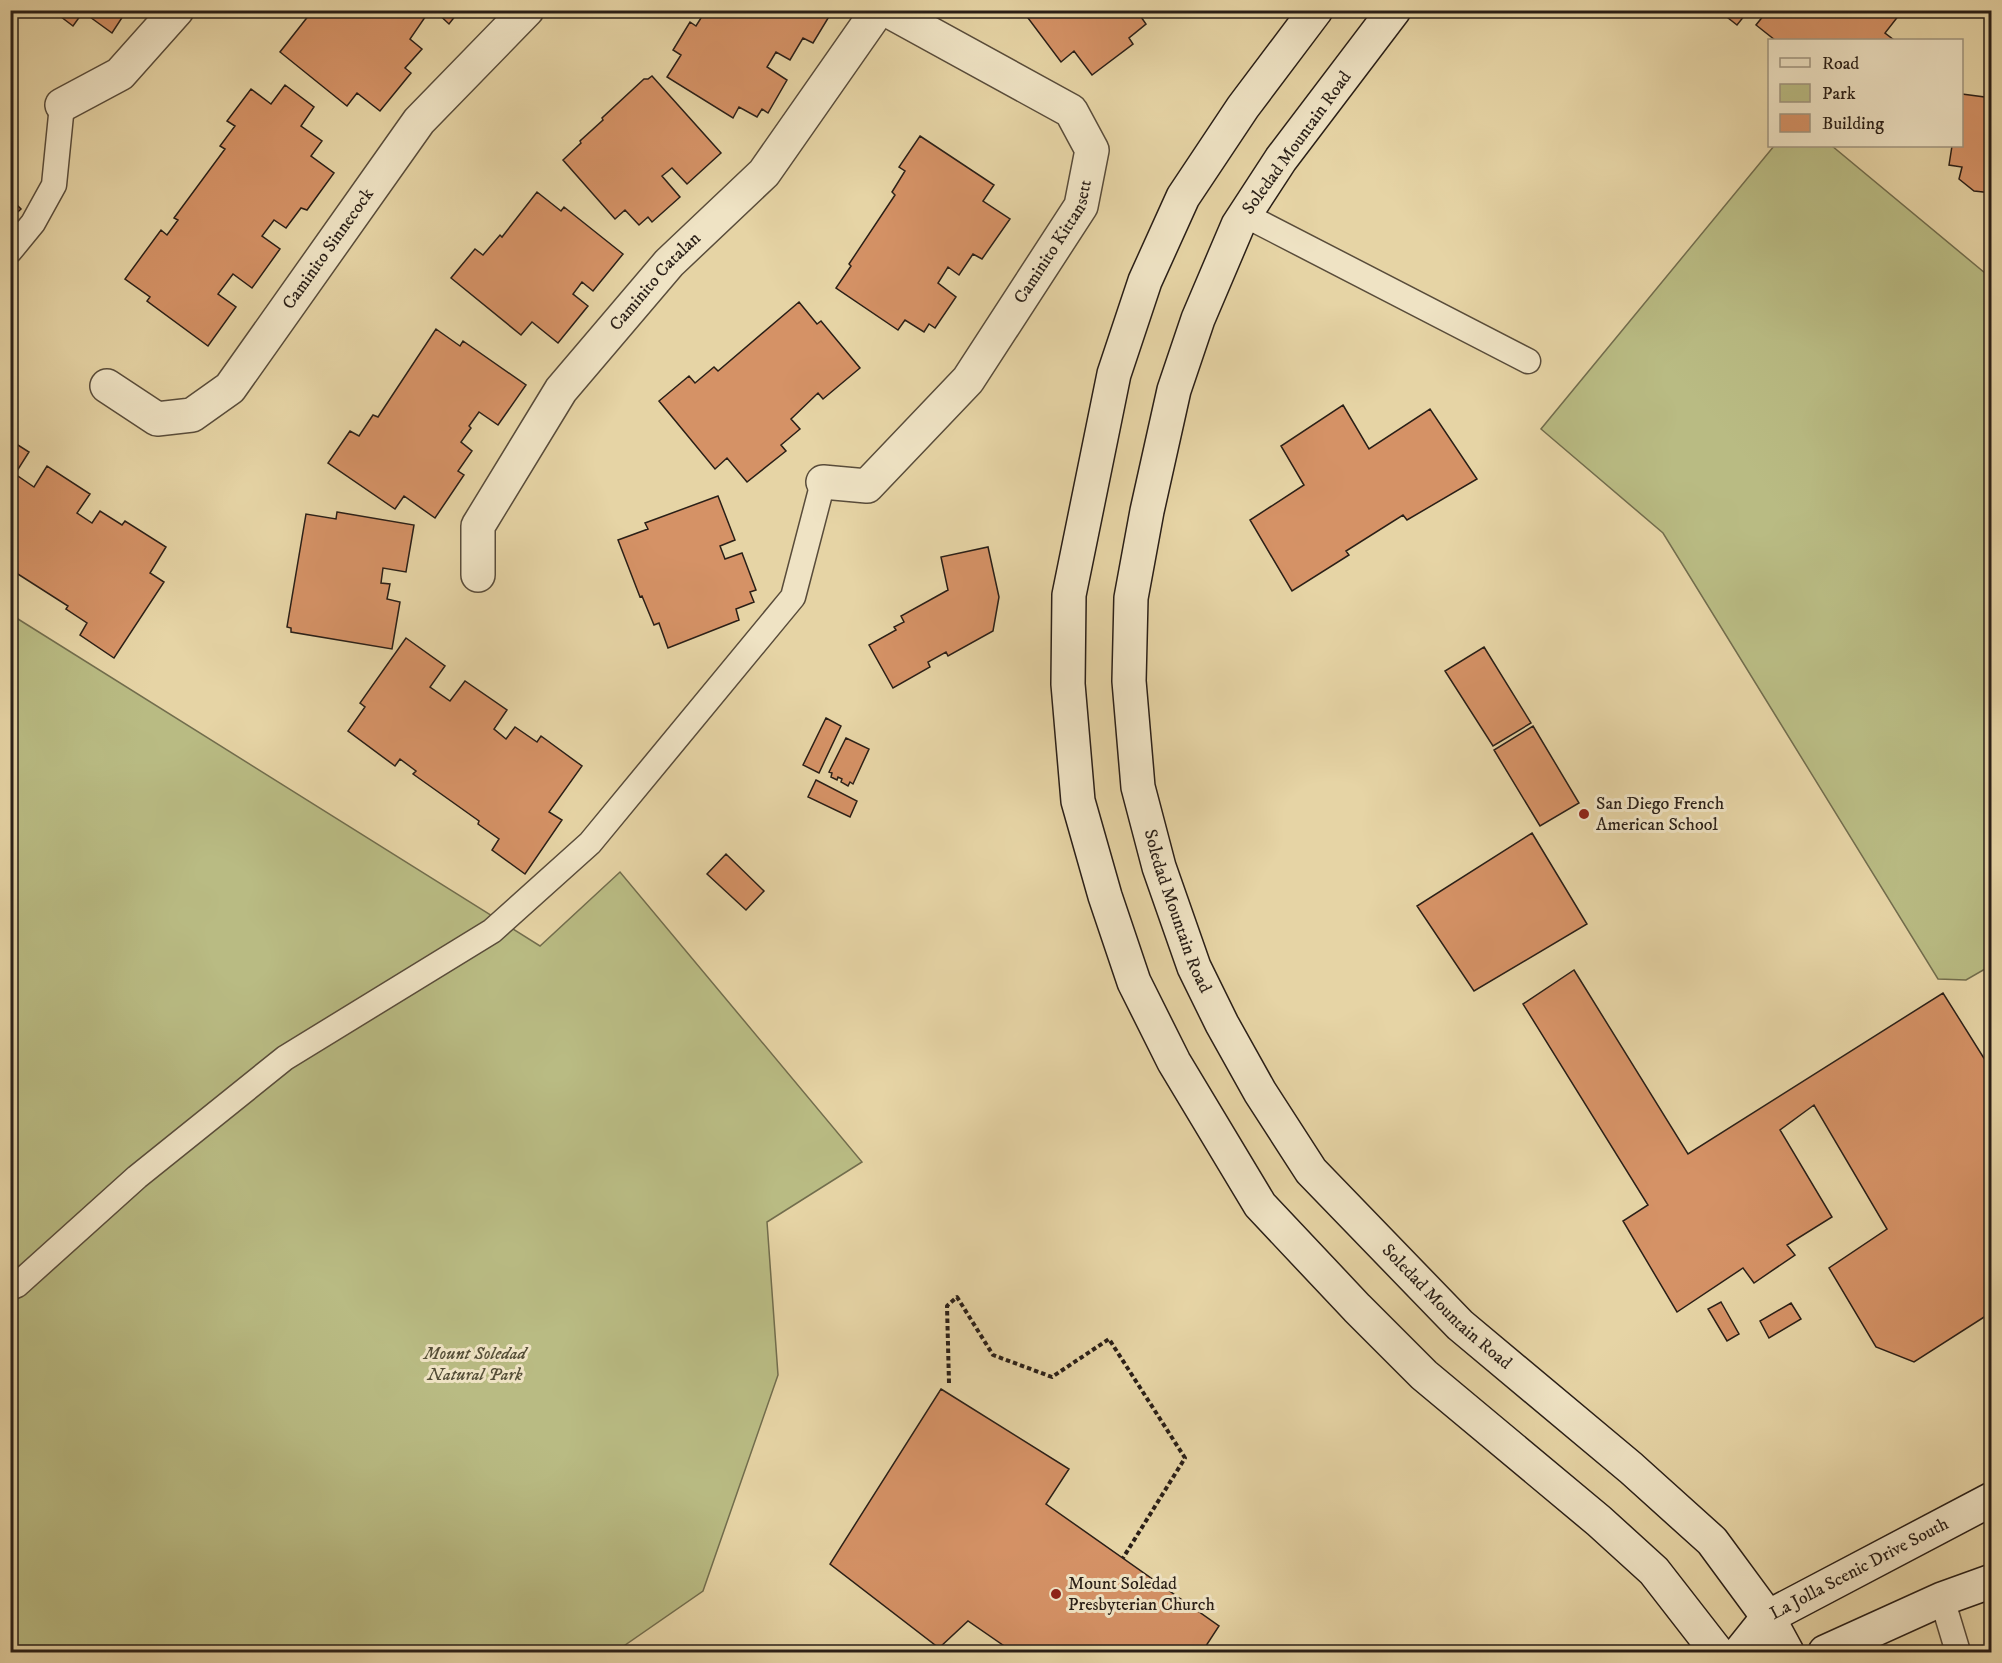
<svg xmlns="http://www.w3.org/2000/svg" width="2002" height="1663" font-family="'IM FELL DW Pica',serif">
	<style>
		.green { fill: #b9bb83; stroke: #726d4d; stroke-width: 1.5 }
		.building { fill: #d59266; stroke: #2a1f17; stroke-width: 1.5 }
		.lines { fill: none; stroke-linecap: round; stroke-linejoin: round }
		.lane-casing { stroke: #594c3a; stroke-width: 27 }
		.street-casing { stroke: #594c3a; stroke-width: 36 }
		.secondary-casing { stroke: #2a1f17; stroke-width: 36 }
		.path { stroke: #2a1f17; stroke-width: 4; stroke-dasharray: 4.5 3; stroke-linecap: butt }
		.lane { stroke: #efe3c4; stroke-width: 24 }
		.street { stroke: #efe3c4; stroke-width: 33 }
		.secondary { stroke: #efe3c4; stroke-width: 33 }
		.poi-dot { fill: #8f2418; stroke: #efe3c4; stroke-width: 2 }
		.labels { text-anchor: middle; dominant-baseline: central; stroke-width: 6; stroke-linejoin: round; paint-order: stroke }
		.street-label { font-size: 18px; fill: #2a1f17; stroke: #efe3c4 }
		.poi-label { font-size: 18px; fill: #2a1f17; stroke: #efe3c4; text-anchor: start }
		.park-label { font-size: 18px; font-style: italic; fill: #554e37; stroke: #efe3c4 }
	</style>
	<rect width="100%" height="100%" fill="#e6d4a5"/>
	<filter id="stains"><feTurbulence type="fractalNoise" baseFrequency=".00333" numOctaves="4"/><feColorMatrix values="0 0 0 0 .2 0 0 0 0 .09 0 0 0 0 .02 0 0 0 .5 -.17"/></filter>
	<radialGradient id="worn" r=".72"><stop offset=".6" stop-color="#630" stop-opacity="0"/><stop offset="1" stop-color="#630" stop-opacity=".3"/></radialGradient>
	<path class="green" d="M1774,146H1832L1991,278L1992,965L1966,980L1938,979L1663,533L1541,429Z
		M10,614L540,946L620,872L862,1162L767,1222L778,1375L703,1591L615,1652H11Z"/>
	<path class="building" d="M52,10H127L112,33L83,12L73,26Z
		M313,10H430L410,39L422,49L405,68L411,73L380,111L357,93L347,106L280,52Z
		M434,10H460L449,24Z
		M706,10H833L813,43L803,38L790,60L776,52L767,67L787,80L768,113L762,109L757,117L739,107L733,118L667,77L681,55L673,50L690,22L696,26Z
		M1022,10H1143L1139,14L1146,24L1129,38L1133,44L1092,75L1074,51L1061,62Z
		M1718,10H1749L1737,25Z
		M1768,10H1903L1885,33L1894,40H1775L1756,25Z
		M652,76L721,153L687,184L672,168L662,176L680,197L652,222L648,217L639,225L625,210L615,219L563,160L581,143L580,141L603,120L602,118L644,79H648Z
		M285,85L314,107L301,126L322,141L311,156L334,173L307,210L301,208L286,228L274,220L262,236L280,249L252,288L233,274L218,294L236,307L208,346L147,301L150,297L125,279L161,230L167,235L178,220L174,218L225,149L220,146L235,126L227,121L251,89L271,104Z
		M1962,94L1992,98V193L1974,191L1959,179L1962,167L1949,165L1952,146H1962Z
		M920,136L994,185L983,201L1010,219L982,259L973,254L959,275L948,267L938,283L956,297L935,328L929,324L924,332L905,320L898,330L836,288L851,266L849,264L895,195L892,192L905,171L899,167Z
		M537,192L561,211L564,207L623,254L593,291L582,282L573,294L588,306L558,343L532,322L521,335L451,278L475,249L483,255L500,235L502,237Z
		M10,198L21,209L10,219Z
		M799,302L817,324L821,321L860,368L823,399L818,393L791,419L800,429L781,445L786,451L747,482L727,458L715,469L659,401L689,376L695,383L714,367L718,371Z
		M436,329L460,346L463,341L526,385L498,425L479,412L469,426L471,428L461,442L472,451L458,471L464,475L435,518L404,496L395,509L328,463L350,431L359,436L373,415L378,417Z
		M1343,405L1369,449L1430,409L1477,479L1407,520L1403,515L1346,551L1349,555L1292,591L1250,520L1304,485L1281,446Z
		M10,440L29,452L15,474L34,487L47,466L90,494L77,513L92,523L100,511L122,525L125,521L166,547L150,573L164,582L114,658L80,635L87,623L66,609L68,606L10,569Z
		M718,496L735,540L720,546L725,559L742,553L756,590L750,592L754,602L736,609L739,620L668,648L659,623L654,625L642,596L640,597L618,540L648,529L645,523Z
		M337,512L414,525L406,572L383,568L381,583L390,584L387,599L400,602L392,649L291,632V628L287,627L306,514L336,519Z
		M988,547L999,597L993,631L948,656L946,652L928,662L930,667L893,688L869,645L896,630L894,627L904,622L901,616L948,590L941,557Z
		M406,638L445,666L430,687L450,701L465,681L507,710L494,729L506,739L515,727L537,742L541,736L582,766L549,812L562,820L525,874L492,850L499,839L478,824L479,821L413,774L416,771L400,759L395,766L348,731L365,707L360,703Z
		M1484,647L1531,723L1493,746L1445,671Z
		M826,718L841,726L819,773L803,765Z
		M1533,726L1579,803L1540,826L1494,750Z
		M846,738L869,749L853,784L850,782L848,786L841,782L842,779L838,777L837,780L831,777L832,773L829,772Z
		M816,780L857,801L850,817L808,797Z
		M1532,833L1587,924L1474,991L1417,906Z
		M726,854L764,891L746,910L707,874Z
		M1574,970L1688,1154L1943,993L1992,1071V1312L1914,1362L1876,1347L1829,1268L1887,1229L1814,1105L1780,1130L1832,1217L1787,1245L1795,1255L1754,1283L1743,1268L1677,1312L1623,1221L1648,1205L1523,1004Z
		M1721,1302L1739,1334L1727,1341L1708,1309Z
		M1791,1303L1801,1319L1769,1338L1760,1321Z
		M941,1389L1069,1469L1046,1504L1219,1626L1202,1652H1013L968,1621L939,1648L830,1564Z"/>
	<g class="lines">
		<defs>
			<path id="lane" d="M1245,215L1528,361
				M10,251L33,223L54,185L62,105
				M10,1288L17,1285L137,1177L285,1058L492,931L590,843L793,597L823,482
				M1942,1599L1958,1652"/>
			<g id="street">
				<path d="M62,105L120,74L177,10"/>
				<path id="s1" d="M107,386L157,419L192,415L230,388L419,121L527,10"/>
				<path id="s2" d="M823,482L867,486L968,380L1081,206L1092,150L1071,111L887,10"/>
				<path id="s3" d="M478,575V526L561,390L669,263L764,173L878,10"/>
			</g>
			<g id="secondary">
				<path d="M1316,10L1243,107L1183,197L1145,281L1114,374L1069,595L1068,684L1078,801L1105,896L1134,982L1174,1062L1260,1205L1357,1308L1424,1375L1599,1521L1654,1571L1717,1652"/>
				<path id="s4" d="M1394,10L1281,159L1238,225L1198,319L1174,390L1147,511L1131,598L1129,681L1138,787L1159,867L1194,967L1222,1024L1260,1092L1311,1171L1460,1325L1631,1468L1712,1541L1768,1617L1787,1652"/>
				<path id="s5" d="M1740,1652L1768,1617L1992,1499"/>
				<path d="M1825,1652L1942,1599L1992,1581"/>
			</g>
		</defs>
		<use href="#lane" class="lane-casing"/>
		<use href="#street" class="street-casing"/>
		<use href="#secondary" class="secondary-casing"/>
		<path class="path" d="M949,1383L947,1306L957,1297L993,1355L1052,1377L1109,1339L1185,1458L1123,1558"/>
		<use href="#lane" class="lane"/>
		<use href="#street" class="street"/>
		<use href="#secondary" class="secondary"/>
	</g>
	<g class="poi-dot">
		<circle cx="1584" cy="814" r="6"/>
		<circle cx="1056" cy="1594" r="6"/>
	</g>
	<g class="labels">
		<g class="street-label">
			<text transform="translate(1297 143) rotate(-54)">Soledad Mountain Road</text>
			<text stroke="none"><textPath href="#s2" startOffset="354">Caminito Kittansett</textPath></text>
			<text stroke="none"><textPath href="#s1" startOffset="312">Caminito Sinnecock</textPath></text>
			<text stroke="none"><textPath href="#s3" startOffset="352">Caminito Catalan</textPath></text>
			<text stroke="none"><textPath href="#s4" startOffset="975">Soledad Mountain Road</textPath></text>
			<text stroke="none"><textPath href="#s4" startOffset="1461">Soledad Mountain Road</textPath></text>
			<text stroke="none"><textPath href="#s5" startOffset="148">La Jolla Scenic Drive South</textPath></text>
		</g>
		<g class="poi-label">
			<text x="1596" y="804">San Diego French<tspan x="1596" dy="21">American School</tspan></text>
			<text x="1068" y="1584">Mount Soledad<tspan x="1068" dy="21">Presbyterian Church</tspan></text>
		</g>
		<g class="park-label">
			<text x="475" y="1354">Mount Soledad<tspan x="475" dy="21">Natural Park</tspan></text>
		</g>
	</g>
	<rect width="2002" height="1663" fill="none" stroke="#e6d4a5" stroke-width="36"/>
	<rect x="12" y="12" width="1978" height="1639" fill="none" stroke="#2a1f17" stroke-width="3"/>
	<rect x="18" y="18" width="1966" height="1627" fill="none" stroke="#2a1f17" stroke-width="1.5"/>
	<rect x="1768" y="39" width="195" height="108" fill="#efe3c4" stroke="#a0957f" stroke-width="1.5"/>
	<rect x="1780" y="58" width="30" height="9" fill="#efe3c4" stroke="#a0957f" stroke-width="1.5"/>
	<text x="1822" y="69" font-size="18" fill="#2a1f17">Road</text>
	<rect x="1780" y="84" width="30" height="18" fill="#b9bb83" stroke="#a0957f" stroke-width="1.5"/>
	<text x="1822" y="99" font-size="18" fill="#2a1f17">Park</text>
	<rect x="1780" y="114" width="30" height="18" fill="#d59266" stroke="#a0957f" stroke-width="1.5"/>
	<text x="1822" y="129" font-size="18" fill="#2a1f17">Building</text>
	<rect width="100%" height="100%" filter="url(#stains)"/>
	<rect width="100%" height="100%" fill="url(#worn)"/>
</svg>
